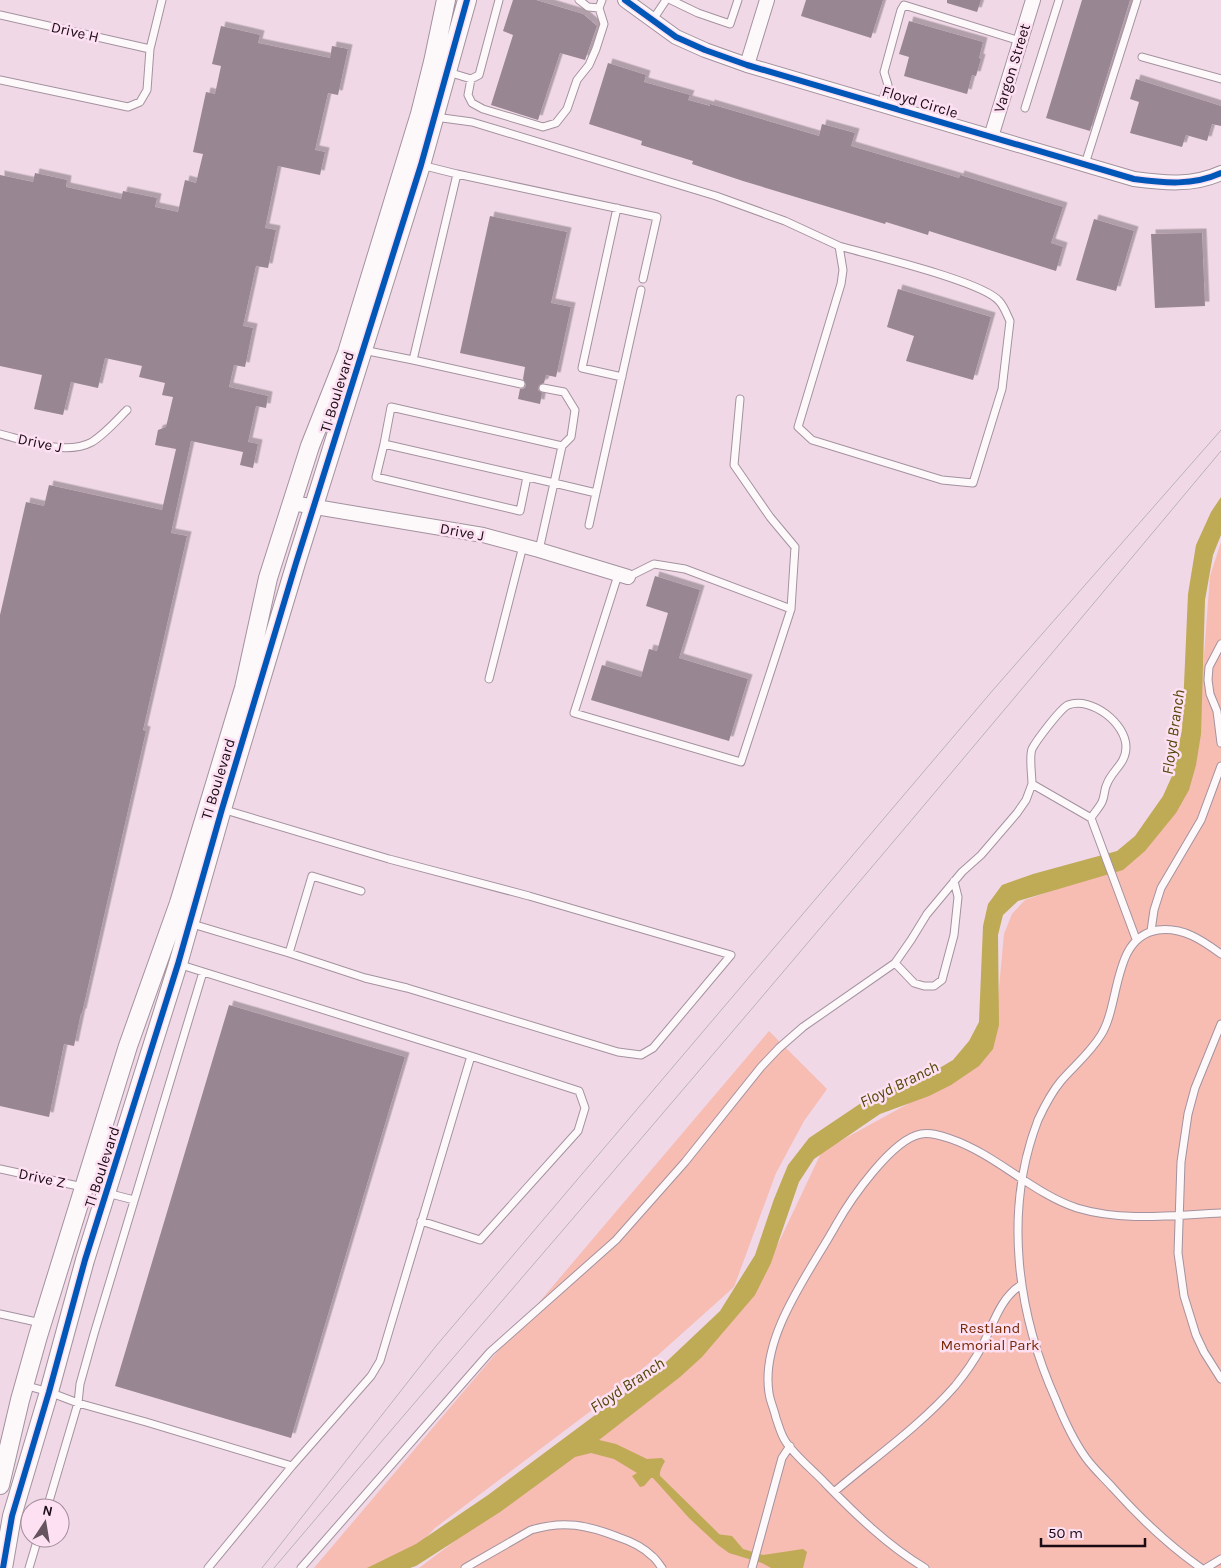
<svg xmlns="http://www.w3.org/2000/svg" width="1221" height="1568" font-family="Karla,sans-serif">
	<style>
		.green { fill: #f7bcb2 }
		.water { fill: #bfaa56 }
		.lines { fill: none; stroke-linecap: round; stroke-linejoin: round }
		.stream { stroke: #bfaa56; stroke-width: 4.5 }
		.building { fill: #988692; filter: url(#shadow) }
		.service-casing { stroke: #a4929e; stroke-width: 9 }
		.minor-casing { stroke: #a4929e; stroke-width: 16 }
		.tertiary-casing { stroke: #a4929e; stroke-width: 20 }
		.service { stroke: #fdf9fb; stroke-width: 7 }
		.minor { stroke: #fdf9fb; stroke-width: 14 }
		.tertiary { stroke: #fdf9fb; stroke-width: 18 }
		.tram { stroke: #b9b3b7; stroke-width: 1 }
		.cycleway-casing { stroke: #fde0f2; stroke-width: 9 }
		.cycleway { stroke: #0057b8; stroke-width: 6 }
		.labels { text-anchor: middle; dominant-baseline: central; stroke-width: 5; stroke-linejoin: round; paint-order: stroke }
		.street-label { font-size: 15px; fill: #1a0b15; stroke: #fde0f2 }
		.park-label { font-size: 15px; fill: #782906; stroke: #fde0f2 }
		.water-label { font-size: 16px; font-style: italic; fill: #514706; stroke: #fde0f2 }
	</style>
	<defs>
		<filter id="shadow"><feDropShadow dx="4.5" dy="-4.5" stdDeviation="0" flood-color="#0004"/></filter>
	</defs>
	<rect width="100%" height="100%" fill="#f0d8e7"/>
	<path class="green" d="M1221,542V1568H419L688,1366L737,1312L779,1242L822,1151L966,1072L994,1042L1004,934L1012,914L1025,900L1129,864L1197,748L1210,576Z
		M769,1031L827,1089L804,1121L776,1173L734,1287L620,1389L435,1528L397,1568H314Z"/>
	<path class="water" d="M1221,497V535L1213,555L1205,600L1201,734L1196,765L1189,790L1176,813L1145,851L1123,870L1018,901L1003,915L998,935L999,1025L993,1049L979,1066L951,1085L929,1096L880,1114L814,1159L799,1182L771,1263L755,1295L702,1357L680,1377L599,1440L616,1444L647,1459L662,1458L665,1461C663,1465 659,1471 660,1476C660,1485 700,1520 709,1529L716,1534L732,1536L743,1549L763,1555L803,1549L807,1552L803,1568H771L762,1563L729,1553L718,1545L689,1518L653,1478H651L644,1486L640,1487L632,1476L637,1473L614,1459L591,1453L575,1457L500,1512L416,1566L410,1568H367L416,1544L488,1495L665,1363L720,1311L755,1255L774,1199L788,1165L809,1138L873,1095L926,1076L953,1060L969,1041L979,1022L983,926L988,904L1002,885L1033,874L1117,851L1135,836L1163,796L1172,776L1182,730L1188,594L1196,545L1211,512Z"/>
	<g class="lines">
		<path class="stream" d="M655,1474L719,1537"/>
	</g>
	<path class="building" d="M513,0H536L583,14L597,26L585,60L560,53L538,120L491,105L513,35L503,31Z
		M806,0H883L871,38L801,16Z
		M947,0H981L977,12L947,3Z
		M1082,0H1130L1090,131L1046,118Z
		M909,21L983,42L979,58L981,59L976,76L972,75L967,94L904,76L909,57L899,54Z
		M221,26L260,35L258,43L330,58L332,46L348,49L338,95L328,93L315,150L325,152L320,175L278,166L265,228L276,230L268,268L256,266L243,326L253,328L245,367L234,365L229,387L268,396L266,408L256,406L248,442L258,444L253,468L240,465L243,452L191,441L171,533L187,536L143,730L146,731L82,1013H81L74,1046L64,1044L49,1117L0,1106V615L26,502L44,506L49,485L162,510L176,449L155,445L158,430L166,427L173,397L162,395L165,383L139,377L142,366L105,358L98,388L71,382L63,415L34,409L42,375L0,366V175L33,182L35,173L67,180L66,187L121,199L123,191L157,198L155,207L178,212L185,180L196,183L203,154L193,152L206,92L215,94L221,66L212,64Z
		M608,63L646,75L644,82L690,95L688,100L710,106V104L819,136L822,124L855,133L851,146L959,178L960,175L1063,207L1051,243L1063,247L1056,271L929,231L928,235L886,222L885,224L743,181L692,164L693,161L641,145L642,141L589,124Z
		M1136,79L1221,106V126L1212,124L1207,141L1186,135L1182,147L1130,133L1139,102L1130,99Z
		M490,216L567,232L551,303L571,307L556,377L546,375L544,383L539,385L538,390L542,393L540,404L518,399L520,389L525,388L526,385L523,379L525,367L460,353Z
		M1094,219L1134,231L1116,291L1076,280Z
		M1202,233L1205,306L1155,308L1151,234Z
		M898,289L991,317L973,380L906,361L914,336L887,327Z
		M655,576L700,590L679,658L748,679L729,741L591,700L602,665L641,677L649,649L657,651L668,613L646,606Z
		M229,1005L405,1057L291,1438L115,1386Z"/>
	<g class="lines">
		<defs>
			<path id="service" d="M579,0L588,7L599,8L602,0
				M671,0L698,13L730,24L738,0
				M0,15L150,49
				M652,21L666,0
				M1142,57L1221,79
				M448,72L471,79L479,75L499,0
				M471,79L468,95L472,103L483,109L543,127L556,123L567,109L577,80L589,65L596,49L604,24L599,8
				M0,80L128,107L140,102L147,90L150,49L162,0
				M881,104L888,85L884,72L901,10L904,5L1020,41
				M1025,108L1059,0
				M435,117L472,122L716,196L785,221L839,246L843,270L841,284L798,427L812,440L942,480L973,483L1002,389L1010,321C1007,315 1004,306 999,301C982,281 870,255 839,246
				M1085,164L1137,0
				M421,165L457,174
				M617,208L582,368L622,377
				M363,350L413,360L457,174L657,217L643,279
				M413,360L521,384
				M543,388L564,392L575,410L571,437L562,446
				M740,399L734,465L770,517L795,547L791,609
				M0,434C27,441 66,456 92,442C105,434 116,421 127,410
				M384,444L376,477L520,511L527,477
				M589,525L596,493
				M539,550L554,483L384,444L391,407L562,446L554,483L596,493L641,290
				M618,575L574,713L741,762L791,609L685,569L654,564L628,577
				M1221,644L1209,667L1208,680L1210,694L1217,711L1221,743
				M489,679L523,546
				M222,809L389,859L529,896L731,955L653,1048L641,1055L618,1052L407,988L365,978L289,953
				M1091,818L1032,784C1032,775 1029,757 1032,749C1036,741 1060,709 1068,705C1092,696 1126,724 1126,747C1126,764 1112,770 1107,784C1104,789 1105,796 1102,802C1099,808 1094,813 1091,818L1136,939
				M189,923L289,953L312,876L361,891
				M1151,931L1154,910L1161,888L1201,820L1221,766
				M895,963L914,983L924,986H934L942,980L954,935L958,897L954,881
				M178,964L471,1056L380,1361L371,1376L292,1466L208,1568
				M1221,1024L1195,1088L1188,1114L1181,1162L1178,1253L1184,1296L1196,1335L1204,1352L1221,1379
				M0,1169L83,1187
				M107,1193L134,1200
				M421,1221L480,1240L578,1131L585,1108L579,1091L471,1056
				M0,1314L41,1323
				M24,1385L49,1392L78,1403L146,1422L292,1466
				M834,1492C874,1458 920,1426 955,1386C964,1375 974,1361 981,1348C993,1326 999,1299 1021,1285
				M47,1508L78,1403L80,1384L94,1334L203,972
				M29,1568L38,1538
				M301,1568L490,1352L616,1240L685,1162L761,1067L779,1048L803,1027L895,963L911,940L927,914L962,872L981,855L1017,813L1026,800L1032,784
				M465,1568L531,1530C564,1520 587,1525 618,1537C630,1541 643,1547 652,1556C656,1559 659,1564 662,1568
				M752,1568L782,1458L790,1446
				M925,1568C888,1546 855,1514 825,1483C813,1470 796,1457 786,1442C781,1435 779,1426 776,1418C774,1409 770,1401 769,1393C760,1336 810,1272 836,1225C850,1200 892,1139 921,1134C931,1132 942,1136 951,1139C997,1155 1032,1193 1077,1208C1123,1222 1174,1215 1221,1213
				M1201,1568C1168,1545 1140,1518 1113,1488C1104,1478 1094,1469 1086,1458C1073,1440 1064,1420 1056,1400C1017,1313 1003,1211 1038,1120C1044,1107 1051,1093 1061,1081C1074,1066 1090,1053 1101,1035C1121,1003 1112,937 1158,930C1183,927 1202,940 1221,954
				M1206,1568L1221,1559"/>
			<path id="minor" d="M625,0L676,37L705,50L747,65L1134,179C1164,183 1193,186 1221,173
				M747,65L767,0
				M991,137L1033,0
				M292,503L483,535L539,550L628,577"/>
			<path id="tertiary" d="M0,1485L20,1400L38,1336L128,1046L179,903L244,688L268,578L310,446L347,353L420,114L433,62L446,0
				M3,1568L12,1516L49,1392L85,1260L178,964L222,809L296,563L421,165L467,0"/>
		</defs>
		<use href="#service" class="service-casing"/>
		<use href="#minor" class="minor-casing"/>
		<use href="#tertiary" class="tertiary-casing"/>
		<use href="#service" class="service"/>
		<use href="#minor" class="minor"/>
		<use href="#tertiary" class="tertiary"/>
		<path class="tram" d="M262,1568L436,1346L993,690L1221,430
			M274,1568C382,1440 491,1314 599,1188C808,944 1015,698 1221,451"/>
		<defs>
			<path id="cycleway" d="M625,0L676,37L705,50L747,65L1134,179C1164,183 1193,186 1221,173
				M3,1568L12,1516L49,1392L85,1260L178,964L222,809L296,563L421,165L467,0"/>
		</defs>
		<use href="#cycleway" class="cycleway-casing"/>
		<use href="#cycleway" class="cycleway"/>
	</g>
	<g class="labels">
		<g class="street-label">
			<text transform="translate(75 32) rotate(13)">Drive H</text>
			<text transform="translate(1012 68) rotate(-73)">Vargon Street</text>
			<text transform="translate(920 102) rotate(17)">Floyd Circle</text>
			<text transform="translate(337 392) rotate(-73)">TI Boulevard</text>
			<text transform="translate(40 443) rotate(12)">Drive J</text>
			<text transform="translate(462 532) rotate(10)">Drive J</text>
			<text transform="translate(218 779) rotate(-73)">TI Boulevard</text>
			<text transform="translate(102 1167) rotate(-72)">TI Boulevard</text>
			<text transform="translate(42 1178) rotate(12)">Drive Z</text>
		</g>
		<g class="park-label">
			<text x="990" y="1328">Restland<tspan x="990" dy="17">Memorial Park</tspan></text>
		</g>
		<g class="water-label">
			<text transform="translate(1173 732) rotate(-82)">Floyd Branch</text>
			<text transform="translate(899 1084) rotate(-26)">Floyd Branch</text>
			<text transform="translate(627 1385) rotate(-34)">Floyd Branch</text>
		</g>
	</g>
	<g transform="translate(45 1523) rotate(12)"><circle r="24" fill="#fde0f2" stroke="#a28b9a"/>
	<path d="M0-4L9 19L0 12L-9 19Z" fill="#65535e"/>
	<text y="-8" font-size="14" font-weight="bold" text-anchor="middle" fill="#1a0b15">N</text>
	</g>
	<path d="M1041 1538v8h104v-8" fill="none" stroke="#1a0b15" stroke-width="2.5"/>
	<text x="1048" y="1538" font-size="15" fill="#1a0b15" stroke="#fde0f2" stroke-width="4" paint-order="stroke">50 m</text>
</svg>
